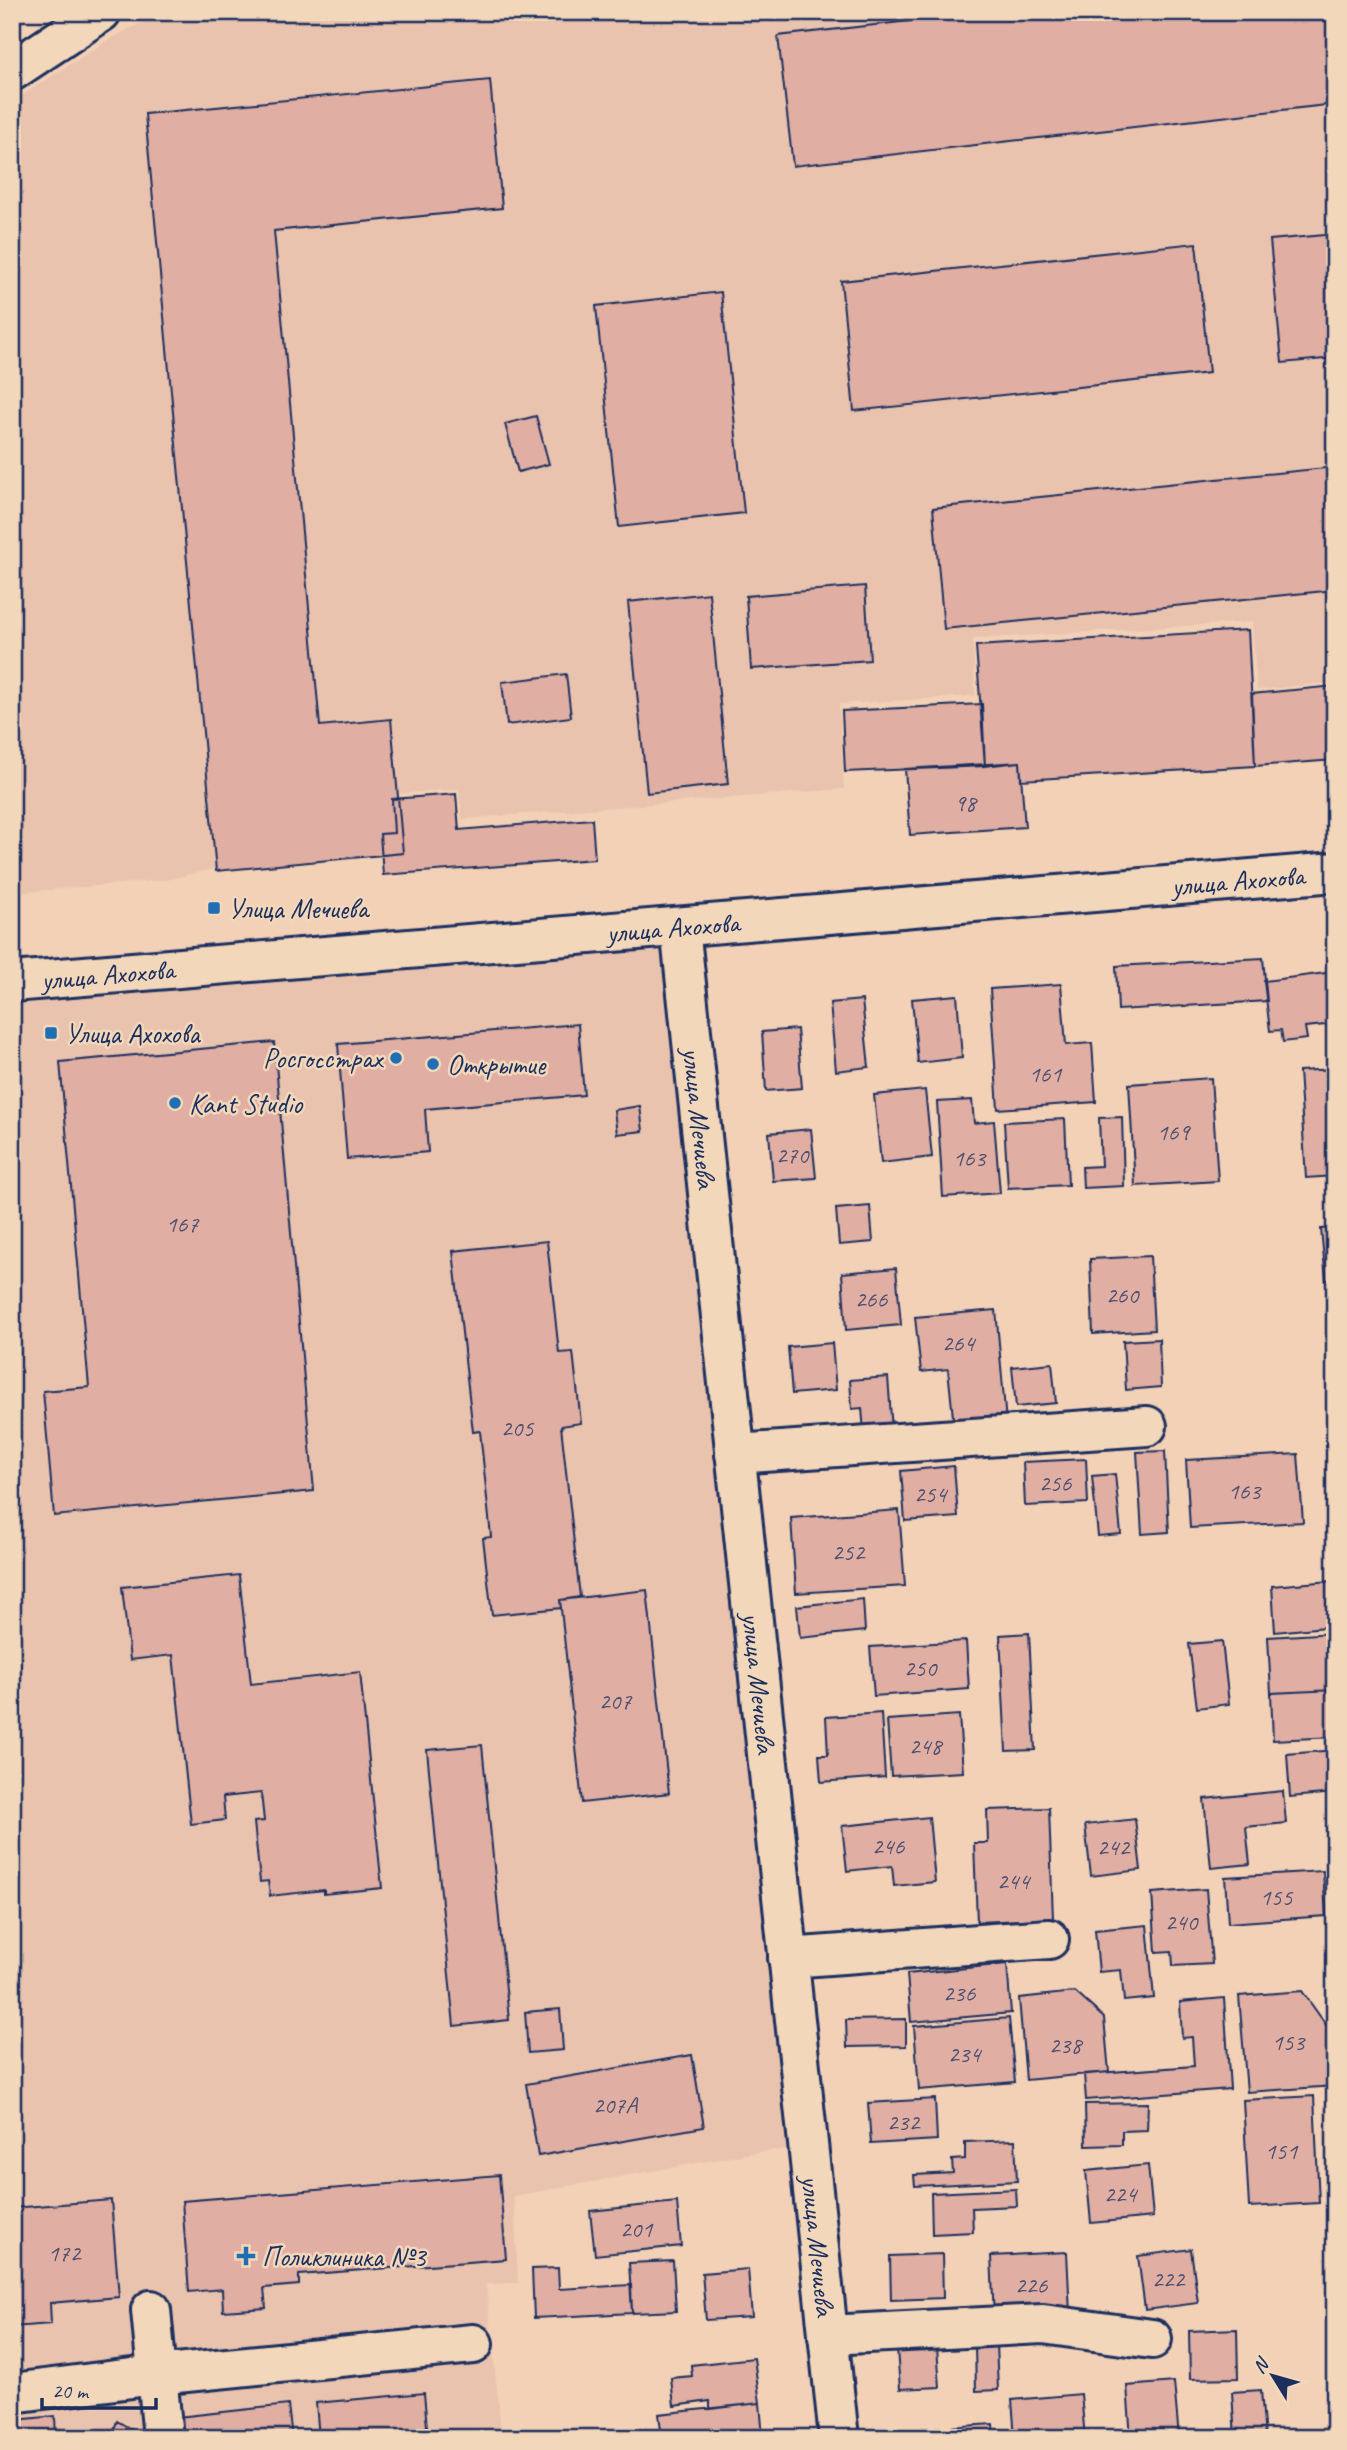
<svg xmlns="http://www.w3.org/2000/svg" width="1347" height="2450" font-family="Caveat,sans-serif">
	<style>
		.built { fill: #e9c3ae }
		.building { fill: #e0aea2; stroke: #1b2f5e; stroke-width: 2 }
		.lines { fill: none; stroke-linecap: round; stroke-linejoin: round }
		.minor-casing { stroke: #1b2f5e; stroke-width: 44 }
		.major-casing { stroke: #1b2f5e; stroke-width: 44 }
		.minor { stroke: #f3d7ba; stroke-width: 38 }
		.major { stroke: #f3d7ba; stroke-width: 38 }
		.poi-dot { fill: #1f6fb2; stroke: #f3d7ba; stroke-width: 2.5 }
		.labels { text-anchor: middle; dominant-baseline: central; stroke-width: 5; stroke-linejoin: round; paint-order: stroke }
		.number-label { font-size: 24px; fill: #4c4f6f }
		.street-label { font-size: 28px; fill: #1b2f5e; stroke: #f3d7ba }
		.poi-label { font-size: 28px; fill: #1b2f5e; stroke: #f3d7ba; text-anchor: start }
	</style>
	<rect width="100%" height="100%" fill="#f3d1b6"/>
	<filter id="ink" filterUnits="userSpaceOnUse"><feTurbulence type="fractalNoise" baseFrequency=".0143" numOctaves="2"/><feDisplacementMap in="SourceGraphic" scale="14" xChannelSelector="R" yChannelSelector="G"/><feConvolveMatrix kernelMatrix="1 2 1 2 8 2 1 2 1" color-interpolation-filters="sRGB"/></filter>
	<g filter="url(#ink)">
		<path class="built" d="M162,12H1335V682L1257,690L1252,622L973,639L975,696L839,704L844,789L462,819L459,789L391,794L390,829L165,880L12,893V102L108,40Z
			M680,927L808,2147L758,2152L514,2196L518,2283L486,2284L502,2438H12V982Z"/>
		<path class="building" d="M989,12H1335V104L793,166L778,36Z
			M490,80L502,208L274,231L320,726L391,719L403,853L216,871L145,114Z
			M1335,234V358L1282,363L1270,240Z
			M1196,243L1209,373L854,411L841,281Z
			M721,292L744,513L619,527L596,306Z
			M536,416L549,464L518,472L505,424Z
			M1335,467V590L944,629L933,508Z
			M865,586L870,660L751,669L746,596Z
			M709,593L728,784L647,793L628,602Z
			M1248,630L1255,766L1021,780L1020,762L985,766L976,646Z
			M566,674L571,717L507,725L502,682Z
			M1335,686V760L1255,766L1252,694Z
			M982,704L985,766L845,772L842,711Z
			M1020,762L1025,827L910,835L905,769Z
			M456,794L459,830L592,819L595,859L383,875L380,834L394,833L392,799Z
			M1263,958L1267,1001L1118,1010L1116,966Z
			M1334,972L1335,1024L1305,1027L1307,1039L1283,1042L1281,1030L1270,1031L1264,981Z
			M1061,984L1066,1045L1092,1043L1096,1102L998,1109L990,989Z
			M957,995L962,1058L918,1063L912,999Z
			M862,1000L869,1067L836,1071L830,1003Z
			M578,1024L584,1095L425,1109L428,1152L347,1159L338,1044Z
			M797,1029L802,1088L766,1091L762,1032Z
			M274,1042L314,1491L54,1516L43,1391L89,1387L60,1062Z
			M1335,1069V1176L1306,1178L1299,1071Z
			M1211,1078L1218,1181L1135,1186L1129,1084Z
			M925,1090L932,1157L881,1163L874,1095Z
			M972,1100L974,1123L994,1121L1000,1193L943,1197L937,1102Z
			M640,1106L643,1131L617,1134L614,1110Z
			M1122,1117L1124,1186L1083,1188L1082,1167L1101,1166L1099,1118Z
			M1065,1119L1068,1185L1008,1188L1004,1122Z
			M811,1129L816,1178L773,1181L769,1133Z
			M870,1206L873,1242L839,1245L836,1209Z
			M1335,1228V1280H1326L1321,1229Z
			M547,1241L559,1353L573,1352L581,1423L561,1426L580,1597L560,1600L561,1608L492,1615L483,1538L491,1537L480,1431L473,1432L453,1251Z
			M1150,1256L1154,1330L1093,1334L1090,1259Z
			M896,1268L901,1325L846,1330L842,1273Z
			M1335,1292V1351H1333L1327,1293Z
			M996,1310L1006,1422L954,1427L948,1369L921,1372L915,1317Z
			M1159,1339L1161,1387L1126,1390L1123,1341Z
			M832,1343L836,1390L792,1394L788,1347Z
			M1052,1363L1056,1403L1016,1407L1012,1367Z
			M888,1377L892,1430L864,1432L862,1408L852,1409L850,1380Z
			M1335,1398V1450L1327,1399Z
			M1165,1451L1169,1532L1142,1534L1137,1452Z
			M1298,1454L1303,1522L1190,1528L1186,1460Z
			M1086,1459L1088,1503L1025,1506L1023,1462Z
			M954,1466L958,1517L905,1521L901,1471Z
			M1115,1474L1121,1534L1098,1536L1092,1476Z
			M899,1510L905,1586L796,1593L791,1518Z
			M239,1575L251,1684L360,1672L382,1888L324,1894V1890L270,1896L268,1881L260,1882L254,1822L264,1821L261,1793L223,1797L225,1820L191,1824L173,1655L130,1660L122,1587Z
			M1331,1581L1333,1600H1335V1626L1275,1632L1272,1586Z
			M647,1590L669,1793L582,1803L560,1600Z
			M863,1599L865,1631L800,1638L797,1606Z
			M1029,1633L1035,1750L1006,1751L1000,1635Z
			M1335,1633V1690L1271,1693L1268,1637Z
			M966,1641L969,1689L874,1696L870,1647Z
			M1222,1641L1229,1704L1197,1708L1189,1644Z
			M1335,1690V1737L1273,1740L1271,1693Z
			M881,1713L885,1777L821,1782L819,1755H828L826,1717Z
			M959,1715L963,1772L891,1776L887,1720Z
			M482,1745L509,2020L454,2026L427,1750Z
			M1335,1750V1793L1290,1797L1287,1754Z
			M1283,1791L1286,1823L1246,1827L1250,1864L1211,1868L1204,1799Z
			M1049,1808L1053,1919L977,1922L974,1843H988L987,1810Z
			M929,1817L935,1882L894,1886L892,1866L847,1871L842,1826Z
			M1135,1819L1141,1870L1091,1876L1085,1825Z
			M1323,1871L1326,1916L1228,1923L1225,1877Z
			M1206,1889L1212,1964L1173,1966L1172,1951L1156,1952L1152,1893Z
			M1147,1925L1154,1998L1124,2001L1121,1970L1099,1972L1095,1930Z
			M1007,1964L1011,2013L911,2022L907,1974Z
			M1332,1975H1335V2004H1334Z
			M1302,1991L1334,2036L1335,2086L1247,2092L1239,1996Z
			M1075,1992L1104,2018L1109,2072L1026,2080L1019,1998Z
			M1224,1998L1230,2089L1086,2100L1084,2074L1194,2066L1192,2037L1182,2038L1180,2002Z
			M560,2009L563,2050L528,2053L525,2012Z
			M1009,2018L1015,2082L919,2090L914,2026Z
			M906,2019V2046L847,2047L846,2020Z
			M692,2055L704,2127L538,2156L526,2084Z
			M1314,2096L1319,2203L1249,2207L1243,2100Z
			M935,2099L937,2140L871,2144L868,2103Z
			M1148,2103L1147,2130L1122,2131V2145L1086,2146L1085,2104Z
			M1015,2140L1017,2181L915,2186L914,2175L953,2173L952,2160L965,2159V2142Z
			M1148,2165L1153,2217L1091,2223L1086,2171Z
			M499,2175L506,2259L299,2275V2285L264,2288L266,2308L223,2311L222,2289L189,2292L182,2201Z
			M1016,2189L1017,2206L972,2208L973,2232L932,2234L931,2193Z
			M111,2200L119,2297L50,2303L51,2324L12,2327V2208Z
			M677,2202L681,2246L595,2255L590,2211Z
			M1191,2249L1198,2303L1145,2310L1138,2256Z
			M1067,2252L1070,2314L994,2318L991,2256Z
			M942,2254L943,2298L891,2300L890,2256Z
			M673,2261L676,2311L632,2313L629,2263Z
			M558,2268L559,2289L631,2285L632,2313L534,2318L532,2269Z
			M748,2269L752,2317L706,2320L702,2273Z
			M1237,2329L1238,2378L1190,2379L1189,2331Z
			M996,2344L998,2390L976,2391L975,2345Z
			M937,2347L940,2387L900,2389L897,2349Z
			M754,2358L760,2403L710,2409V2401L674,2406L671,2378L692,2376L691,2365Z
			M1174,2382L1179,2438H1131L1127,2386Z
			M1261,2390L1265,2438H1235L1232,2392Z
			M424,2393L428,2438H319L316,2403Z
			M1081,2394L1085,2438H1015L1012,2400Z
			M760,2403L763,2438H662L659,2414Z
			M288,2405L292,2438H180L178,2417Z
			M55,2416L56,2438H18L16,2420Z
			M117,2421L147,2438H111Z
			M993,2424L994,2438H905L904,2430Z"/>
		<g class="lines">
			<defs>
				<g id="minor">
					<path d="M12,71L101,12"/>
					<path id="s1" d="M680,927L839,2438"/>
					<path d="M735,1454L1147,1426"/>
					<path d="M788,1958L1049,1939"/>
					<path d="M151,2310L163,2438"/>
					<path d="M828,2335L1043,2324L1152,2339"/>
					<path d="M12,2393L156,2375L473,2344"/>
				</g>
				<g id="major">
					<path id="s2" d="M12,982L1335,872"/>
				</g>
			</defs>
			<use href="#minor" class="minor-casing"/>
			<use href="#major" class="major-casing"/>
			<use href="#minor" class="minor"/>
			<use href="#major" class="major"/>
		</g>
	</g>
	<g class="poi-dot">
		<rect x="207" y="901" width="14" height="14" rx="3.5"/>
		<rect x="44" y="1026" width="14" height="14" rx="3.5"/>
		<circle cx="396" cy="1058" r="7"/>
		<circle cx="433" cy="1064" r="7"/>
		<circle cx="175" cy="1103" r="7"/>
		<path d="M242.5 2245.5h7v7h7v7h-7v7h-7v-7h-7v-7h7z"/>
	</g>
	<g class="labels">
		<g class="number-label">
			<text x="965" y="803">98</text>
			<text x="1045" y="1074">161</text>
			<text x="1173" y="1132">169</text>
			<text x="792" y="1155">270</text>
			<text x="969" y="1158">163</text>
			<text x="182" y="1224">167</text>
			<text x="1122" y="1295">260</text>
			<text x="871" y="1299">266</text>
			<text x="958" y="1343">264</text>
			<text x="517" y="1428">205</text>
			<text x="1055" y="1483">256</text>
			<text x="1244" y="1491">163</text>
			<text x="930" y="1494">254</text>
			<text x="848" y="1552">252</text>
			<text x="920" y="1668">250</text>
			<text x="615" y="1701">207</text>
			<text x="925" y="1746">248</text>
			<text x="888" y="1846">246</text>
			<text x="1113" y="1847">242</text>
			<text x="1013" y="1881">244</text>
			<text x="1276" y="1897">155</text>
			<text x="1181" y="1922">240</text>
			<text x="959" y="1993">236</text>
			<text x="1288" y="2042">153</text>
			<text x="1065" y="2045">238</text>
			<text x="964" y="2054">234</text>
			<text x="615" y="2105">207А</text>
			<text x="903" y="2122">232</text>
			<text x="1281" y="2151">151</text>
			<text x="1120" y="2194">224</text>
			<text x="636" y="2229">201</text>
			<text x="64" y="2253">172</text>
			<text x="1168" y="2279">222</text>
			<text x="1031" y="2285">226</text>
		</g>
		<g class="street-label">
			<text stroke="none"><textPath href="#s2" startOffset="1230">улица Ахохова</textPath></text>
			<text stroke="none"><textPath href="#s2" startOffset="663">улица Ахохова</textPath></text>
			<text stroke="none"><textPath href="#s2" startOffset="96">улица Ахохова</textPath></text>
			<text stroke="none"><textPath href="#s1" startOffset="192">улица Мечиева</textPath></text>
			<text stroke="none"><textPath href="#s1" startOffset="760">улица Мечиева</textPath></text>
			<text stroke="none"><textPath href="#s1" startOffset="1326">улица Мечиева</textPath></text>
		</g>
		<g class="poi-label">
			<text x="228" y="908">Улица Мечиева</text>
			<text x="65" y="1033">Улица Ахохова</text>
			<text x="382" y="1058" text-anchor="end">Росгосстрах</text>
			<text x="447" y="1064">Открытие</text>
			<text x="189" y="1103">Kant Studio</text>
			<text x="262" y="2256">Поликлиника №3</text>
		</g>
	</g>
	<rect width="1347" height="2450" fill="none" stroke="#f3d7ba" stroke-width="42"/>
	<rect x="21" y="21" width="1305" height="2408" fill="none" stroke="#1b2f5e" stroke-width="2.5" filter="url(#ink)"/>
	<g transform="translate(1273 2376) rotate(307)" stroke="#f3d7ba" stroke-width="5" paint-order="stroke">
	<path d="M0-5L12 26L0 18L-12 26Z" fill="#1b2f5e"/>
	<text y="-10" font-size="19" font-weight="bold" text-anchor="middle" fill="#1b2f5e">N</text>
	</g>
	<path d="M42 2398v10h114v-10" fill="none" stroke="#1b2f5e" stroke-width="3.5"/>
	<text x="52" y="2398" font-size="21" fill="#1b2f5e" stroke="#f3d7ba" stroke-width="5" paint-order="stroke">20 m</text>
</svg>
